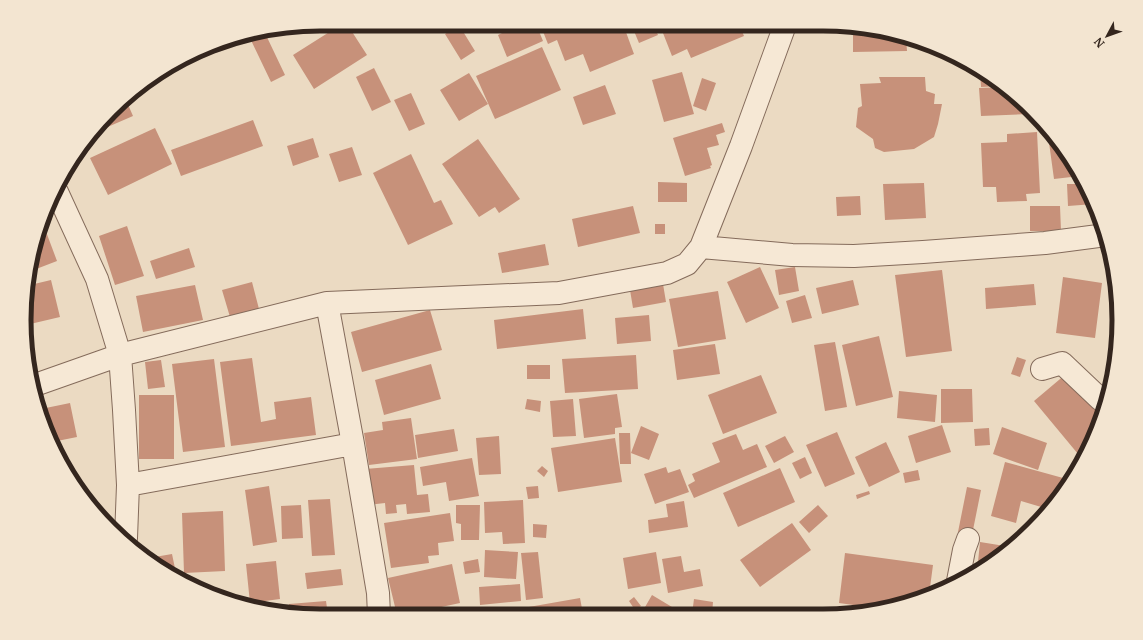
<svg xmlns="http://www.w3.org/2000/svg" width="1143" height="640" font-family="Merriweather,serif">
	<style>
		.building { fill: #c7917a }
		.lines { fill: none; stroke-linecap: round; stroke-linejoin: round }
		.street-casing { stroke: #846b5b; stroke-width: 24 }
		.street { stroke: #f6e8d5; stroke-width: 22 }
		.rim { fill: none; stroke: #34261e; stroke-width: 5 }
	</style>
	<rect width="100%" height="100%" fill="#ebdac2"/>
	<path class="building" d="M342,24H347L367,55L314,89L293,55Z
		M500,24H536L543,41L507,57L498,35L504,32Z
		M540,24H623L634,54L590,72L583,54L565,61L557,40L548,44Z
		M631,24H653L658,35L639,43Z
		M671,24L751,25L741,29L744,36L691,58L687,49L672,56L661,28Z
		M459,25L475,51L461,60L445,34Z
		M853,27H859L900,34L906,37L907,51L853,52Z
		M265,33L285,75L271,82L249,36Z
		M542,47L561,90L495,119L476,76Z
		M374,68L391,102L372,111L356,77Z
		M980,70L985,73L1002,86L981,87Z
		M682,72L694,114L664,122L652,80Z
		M469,73L488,104L459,121L440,90Z
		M879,77H925L926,91L935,94L934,104H942L938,124L934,137L914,149L884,152L875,148L873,139L856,127L858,108L862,106L860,84L881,83Z
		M702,78L716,83L706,111L693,106Z
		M605,85L616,114L583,125L573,97Z
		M1003,87L1018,98L1028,108L1029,114L981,116L979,88Z
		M411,93L425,124L409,131L394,100Z
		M126,100L133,116L96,132Z
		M253,120L263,146L181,176L171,150Z
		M722,123L725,132L716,135L719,145L707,148L712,165L710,166L711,168L685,176L673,138Z
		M155,128L172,164L108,195L90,158Z
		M1047,128L1058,140L1080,176L1054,179Z
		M1037,132L1040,193L1026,194L1027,201L997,202L996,187H983L981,143L1007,142V134Z
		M313,138L319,157L293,166L287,146Z
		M478,139L520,199L499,213L495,207L479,217L442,164Z
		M352,147L362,175L339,182L329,154Z
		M411,154L434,203L441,200L453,224L408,245L373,173Z
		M658,182L687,183V202H658Z
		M924,183L926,218L885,220L883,184Z
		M1067,184H1085L1089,189L1094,204L1068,206Z
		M860,196L861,215L837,216L836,197Z
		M633,206L640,233L578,247L572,219Z
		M1030,206H1060L1061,231H1030Z
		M655,224H665V234H655Z
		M127,226L144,276L115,285L99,236Z
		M45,229L57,261L31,271L34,243L40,231Z
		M545,244L549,265L502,273L498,253Z
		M189,248L195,267L156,279L150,261Z
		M760,267L779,308L746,323L727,282Z
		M795,267L799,291L779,295L775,270Z
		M942,270L952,351L906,357L895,275Z
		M1063,277L1102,283L1095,338L1056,333Z
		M662,278L666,302L633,308L629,284Z
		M51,280L60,317L26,325L30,285Z
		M853,280L859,305L822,314L816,288Z
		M252,282L259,309L230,317L222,290Z
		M1034,284L1036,305L986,309L985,288Z
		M195,285L203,320L143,332L136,296Z
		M718,291L726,339L678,347L669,299Z
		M805,295L812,318L792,323L786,301Z
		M583,309L586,339L497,349L494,320Z
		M430,310L442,350L362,372L351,332Z
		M649,315L651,341L617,344L615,318Z
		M879,336L893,397L856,406L842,345Z
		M835,342L847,407L825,411L814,345Z
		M715,344L720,374L677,380L673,350Z
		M636,355L638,389L565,393L562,359Z
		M1017,357L1026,360L1020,377L1011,374Z
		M252,358L261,422L276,419L274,402L311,397L316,435L231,446L220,362Z
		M214,359L225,447L183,452L172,364Z
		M161,360L165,387L148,389L145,362Z
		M431,364L441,399L384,415L375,380Z
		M527,365H550V379H527Z
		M1066,374L1102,417L1083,460L1034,401Z
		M761,375L777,413L723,434L708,395Z
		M941,389H972L973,422L941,423Z
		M899,391L937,395L935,422L897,418Z
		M617,394L622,427L615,428V434L584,438L579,399Z
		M139,395H174V459H139Z
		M527,399L541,401L540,412L525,409Z
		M573,399L576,436L553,437L550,401Z
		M70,403L77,437L52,442L46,433L41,409Z
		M411,418L417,459L369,465L364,433L383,430L382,422Z
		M942,425L951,452L916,463L908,436Z
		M641,426L659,434L649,460L631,453Z
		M1002,427L1047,443L1038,470L993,454Z
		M989,428L990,445L975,446L974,429Z
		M454,429L458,451L418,458L415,435Z
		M837,432L855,474L825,487L806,445Z
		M619,433H630L631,464H620Z
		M736,434L743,450L757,444L767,467L694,498L688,485L695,481L692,474L720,462L712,443Z
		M499,436L501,474L479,475L476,438Z
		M785,436L794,452L774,463L765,446Z
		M615,438L622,482L558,492L551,448Z
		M886,442L900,472L869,487L855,457Z
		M805,457L812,473L800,479L792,463Z
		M472,458L479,496L449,501L446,482L423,486L420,467Z
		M1005,462L1063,478L1059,495L1048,509L1021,501L1016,523L991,516Z
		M414,465L417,495L428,494L430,512L407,514L406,504L396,505L397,513L386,514L385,503L368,505L365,469Z
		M542,466L548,471L544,477L537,471Z
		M666,467L668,473L680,469L689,492L655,504L644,474Z
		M780,468L795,502L738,527L723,493Z
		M918,470L920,480L905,483L903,473Z
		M269,486L277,542L253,546L245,490Z
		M538,486L539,498L528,499L526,487Z
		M967,487L981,490L972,535L958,532Z
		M869,491L870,494L857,499L856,495Z
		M330,499L335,555L312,556L308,500Z
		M523,500L525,543L503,544L502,532L485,533L484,502Z
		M684,501L688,527L649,533L648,520L668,517L666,504Z
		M301,505L303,538L282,539L281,506Z
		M456,505H480L479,540H461V524L456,523Z
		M818,505L828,516L809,533L799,522Z
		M223,511L225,571L184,573L182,513Z
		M450,513L454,541L438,543L439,555L428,556L429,563L391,568L384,523Z
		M792,523L811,550L760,587L740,560Z
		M533,524L547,525L546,538L533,537Z
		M980,542L1011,547L987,566L977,572Z
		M485,550L518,552L516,579L484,577Z
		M538,552L543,598L526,600L521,553Z
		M656,552L661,583L628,589L623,558Z
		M845,553L933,565L929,595L918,600L882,609L839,603Z
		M172,554L177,578L172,576L149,558Z
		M681,556L684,572L700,569L703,586L668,593L662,559Z
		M478,559L480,572L465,574L463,562Z
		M276,561L280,599L250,603L246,564Z
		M452,564L460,603L404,615H397L388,578Z
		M341,569L343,585L307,589L305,573Z
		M520,584L521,601L480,605L479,587Z
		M652,595L677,610L674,614H641Z
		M634,597L641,606L635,610L629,601Z
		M580,598L583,614L524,615L523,608Z
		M694,599L713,602L712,614H692Z
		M326,601L328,615H301L290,614L289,604Z"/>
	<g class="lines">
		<defs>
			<path id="street" d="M57,192L97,279L120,355L124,410L128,485L126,538
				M701,247L792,255L854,256L923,252L1045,243L1106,235
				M327,303L353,444L378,593L379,615
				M1042,369L1062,363L1100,399L1106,403
				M35,385L120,355L327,303L559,293L667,273L687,264L701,247L741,146L785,25
				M128,485L353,444
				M958,581L964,550L968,539"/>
		</defs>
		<use href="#street" class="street-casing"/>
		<use href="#street" class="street"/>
	</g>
	<path d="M0 0H1143V640H0ZM320 31H823A289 289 0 0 1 1112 320V320A289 289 0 0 1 823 609H320A289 289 0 0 1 31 320V320A289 289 0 0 1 320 31Z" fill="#f3e5d1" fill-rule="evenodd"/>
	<path class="rim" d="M320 31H823A289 289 0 0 1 1112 320V320A289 289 0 0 1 823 609H320A289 289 0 0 1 31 320V320A289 289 0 0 1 320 31Z"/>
	<g transform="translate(1107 36) rotate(229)" stroke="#f3e5d1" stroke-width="3" paint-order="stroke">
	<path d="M0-3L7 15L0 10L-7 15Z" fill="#34261e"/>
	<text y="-6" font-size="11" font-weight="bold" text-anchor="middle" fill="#34261e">N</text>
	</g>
</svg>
